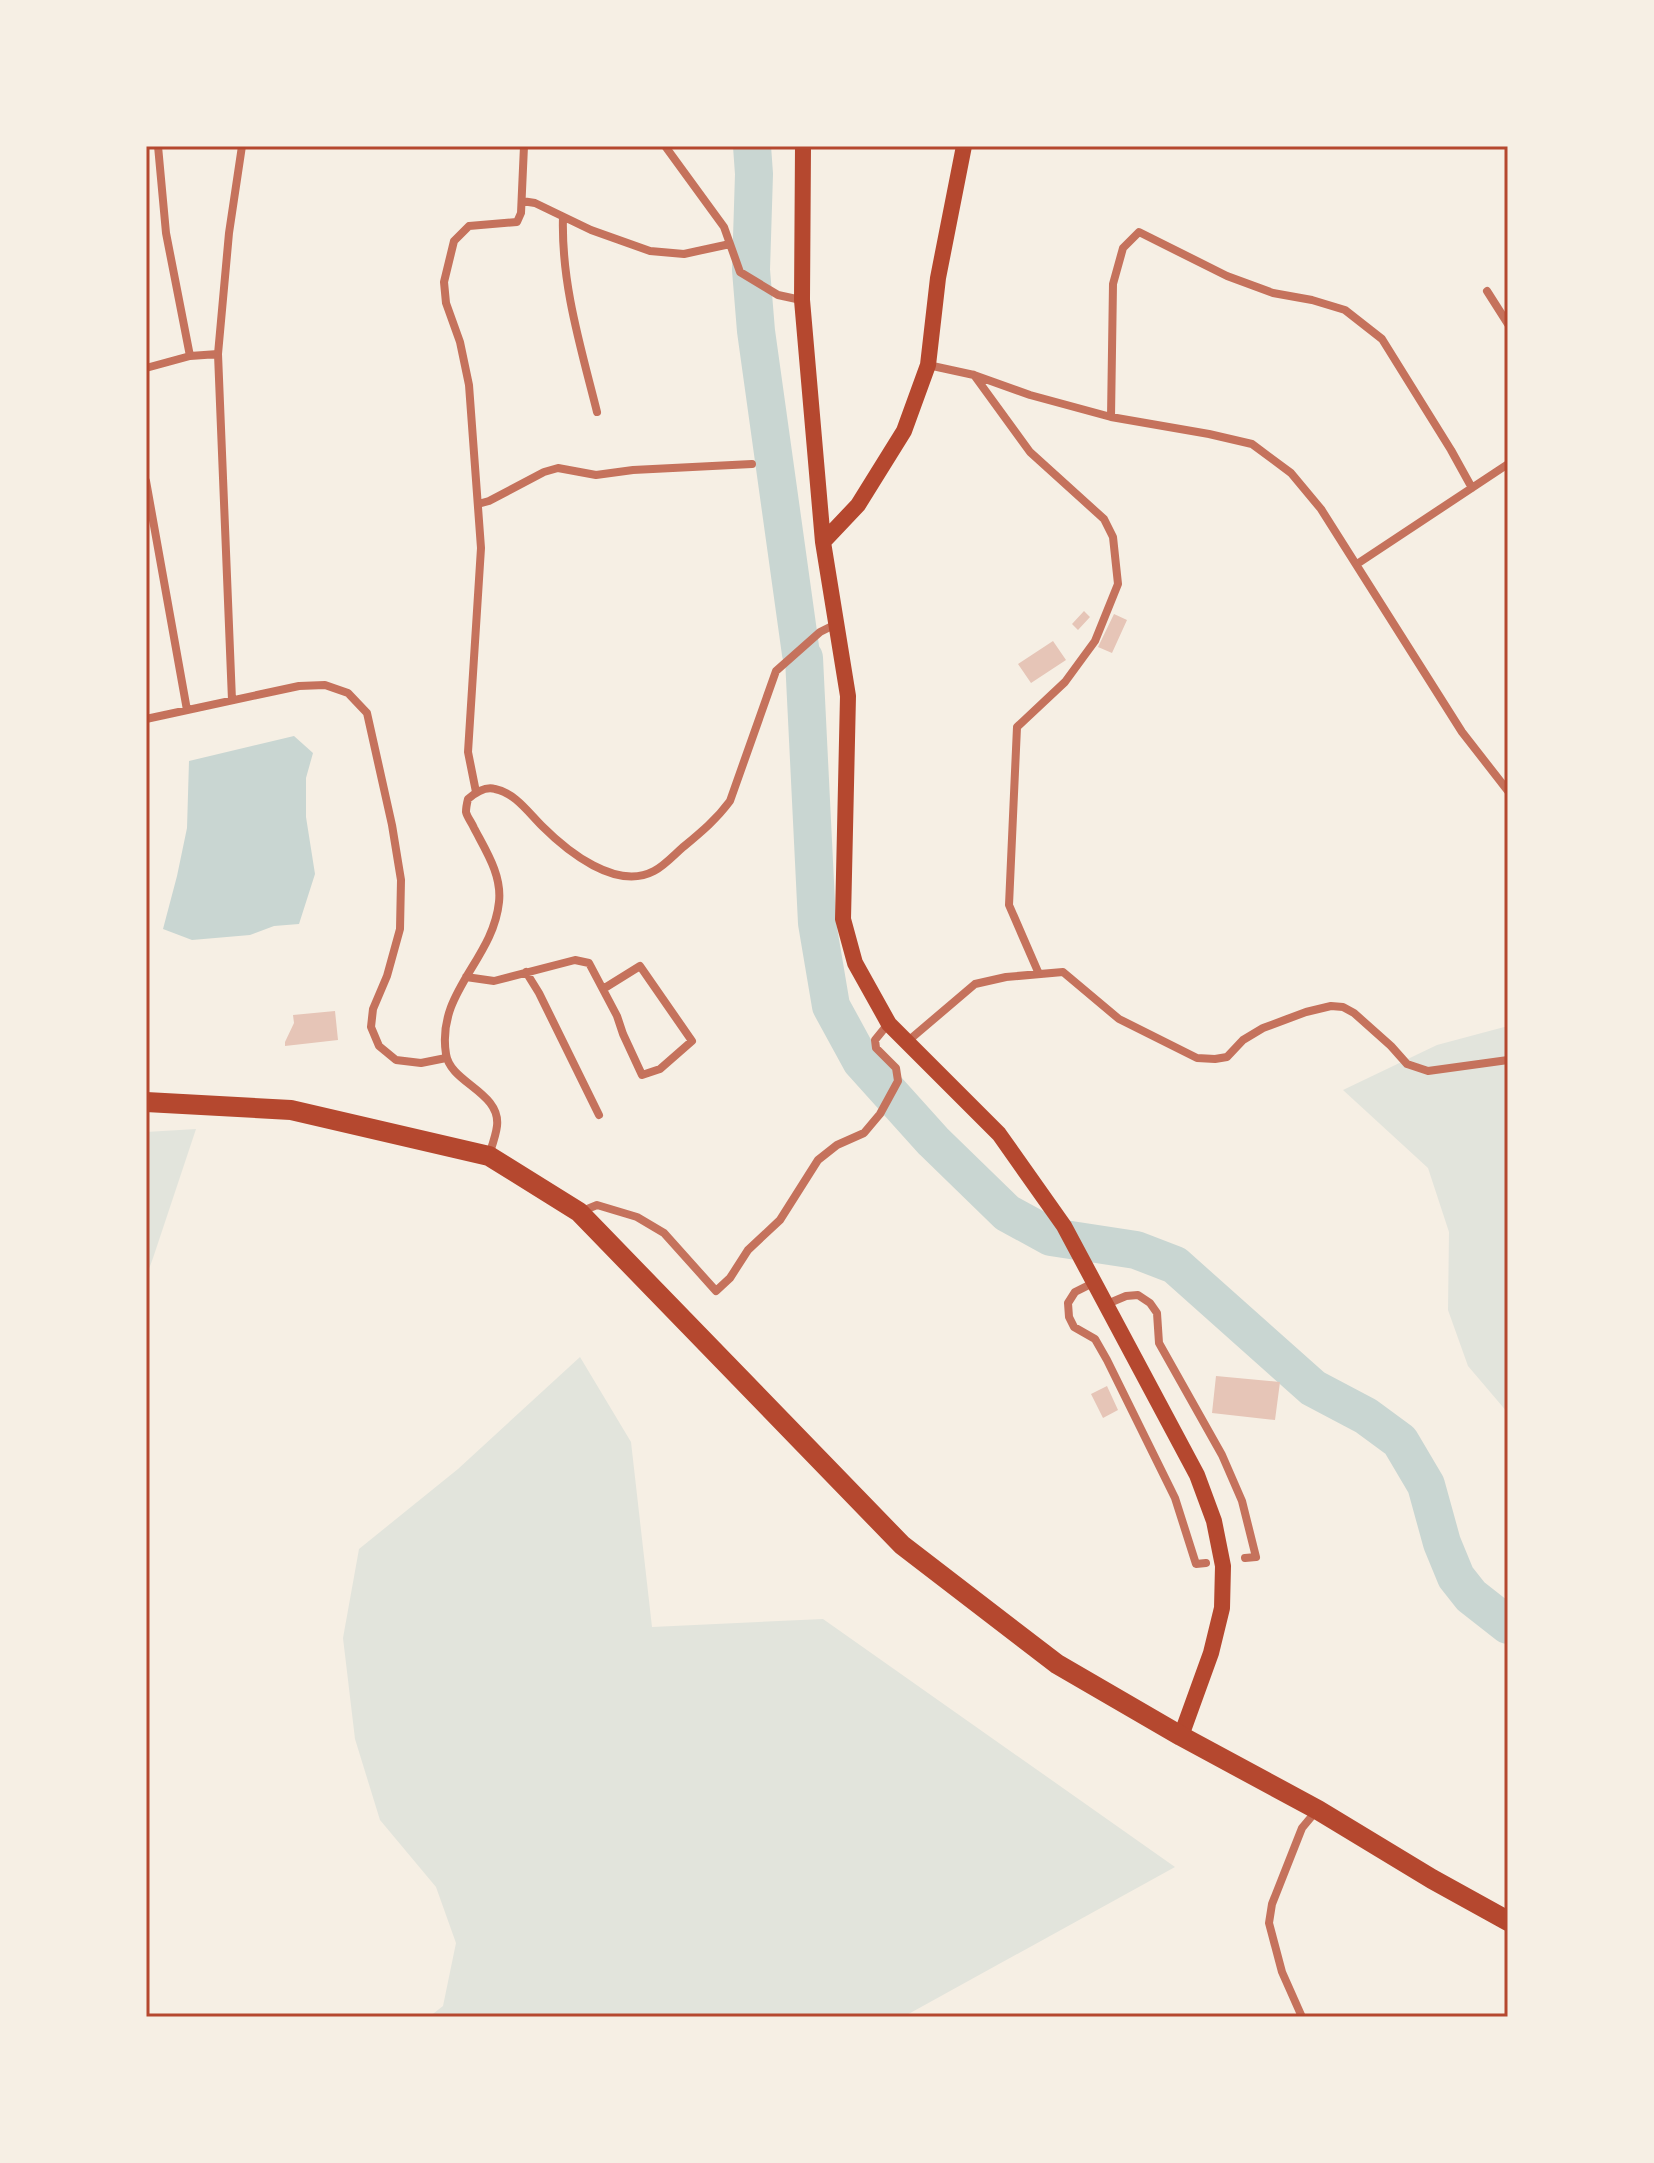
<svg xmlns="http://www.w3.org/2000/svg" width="1654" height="2163" font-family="'Fira Sans',sans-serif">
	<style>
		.green { fill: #e2e4dc }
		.water { fill: #c9d6d2 }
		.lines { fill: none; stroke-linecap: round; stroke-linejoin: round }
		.river { stroke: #c9d6d2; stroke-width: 38 }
		.building { fill: #e6c5b7 }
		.minor { stroke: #c5725c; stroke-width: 8 }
		.secondary { stroke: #b5482f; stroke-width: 16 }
		.trunk { stroke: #b5482f; stroke-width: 20 }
		.neatline { fill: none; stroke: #b5482f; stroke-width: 3 }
	</style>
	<rect width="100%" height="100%" fill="#f6efe4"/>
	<path class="green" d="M1508,1026V1413L1468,1366L1448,1310L1449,1232L1428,1168L1343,1090L1437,1045Z
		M196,1129L153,1258L146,1277V1132Z
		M580,1357L631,1442L652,1627L823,1619L1175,1867L903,2017H429L443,2006L456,1943L436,1887L380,1820L355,1739L343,1638L359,1549L458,1469Z"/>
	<path class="water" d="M294,736L313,753L306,778V817L315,874L299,924L274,926L250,935L192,940L163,929L177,876L187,828L189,761Z"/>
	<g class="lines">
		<path class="river" d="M752,146L754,174L751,270L756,331L801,654L804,658L817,923L831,1006L861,1061L933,1141L1007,1213L1051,1237L1136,1250L1175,1265L1313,1388L1366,1416L1400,1441L1426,1485L1442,1543L1456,1577L1471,1596L1508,1625"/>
	</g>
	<path class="building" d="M1084,611L1090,617L1078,630L1072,624Z
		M1114,614L1127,620L1112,653L1098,647Z
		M1053,641L1066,660L1031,683L1018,664Z
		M335,1011L338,1040L285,1046V1042L294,1023L293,1015Z
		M1216,1376L1280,1382L1275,1420L1212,1413Z
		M1107,1386L1118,1410L1103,1418L1091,1394Z"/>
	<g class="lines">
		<path class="minor" d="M158,146L166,233L190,356
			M665,146L724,227L740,272L778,295L801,300
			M522,201L535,203L591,230L650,251L684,254L730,244
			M563,217C561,284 581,348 597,412
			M1487,291L1508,324
			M928,365L974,375L1030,395L1111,417L1209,434L1252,444L1291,473L1321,509L1462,732L1508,791
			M146,368L190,356L218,354
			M974,375L1030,452L1104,519L1113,537L1118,584L1095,641L1065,682L1017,727L1009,905L1039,974
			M1111,417L1113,284L1123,248L1139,232L1227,276L1273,293L1312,300L1345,310L1382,339L1451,450L1472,488
			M146,481L187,710
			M478,504L489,501L544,472L558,468L596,475L633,470L752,464
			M1357,564L1508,464
			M232,700L218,354L229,233L242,146
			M146,719L299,686L325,685L348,693L367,713L392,825L401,880L400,929L387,976L373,1009L371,1027L379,1046L396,1060L421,1063L446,1058
			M476,792L468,752L481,548L469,385L460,342L446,303L444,282L454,241L469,226L517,222L521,213L524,146
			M526,972L539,993L599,1115
			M466,977L494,981L575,960L589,963L617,1016L623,1034L642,1075L660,1069L692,1041L640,966L603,989
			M908,1041L975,984L1006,977L1063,972L1119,1019L1197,1058L1215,1059L1227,1057L1243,1040L1263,1028L1306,1012L1331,1006L1343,1007L1354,1013L1391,1046L1407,1064L1428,1071L1508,1060
			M489,1155C492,1146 496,1135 497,1126C501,1092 450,1083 446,1054C436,992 493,960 499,902C502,875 486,851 474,828C472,823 467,817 466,812C466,808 467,803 468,799C475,793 485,786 495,789C515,793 528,812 542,826C567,851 616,891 654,871C664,866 674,855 682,848C700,833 716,820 730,801L776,671L820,632L836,624
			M580,1212L597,1205L637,1217L664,1233L716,1291L730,1278L748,1250L780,1220L818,1160L837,1145L864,1133L880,1114L898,1081L896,1068L876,1048L875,1040L888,1024
			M1095,1282L1075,1292L1068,1303L1069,1317L1074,1327L1095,1339L1107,1360L1175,1498L1196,1564L1206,1563
			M1107,1304L1126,1296L1138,1295L1150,1303L1157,1313L1159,1343L1222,1455L1242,1501L1256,1557L1245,1558
			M1302,2017L1282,1972L1269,1923L1272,1904L1302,1828L1317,1810"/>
		<path class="secondary" d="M803,146L802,300L823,542L848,696L843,919L855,963L889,1024L999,1134L1064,1226L1197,1475L1214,1521L1223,1566L1222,1608L1211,1653L1181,1736
			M823,542L858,505L904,431L928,365L938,278L964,146"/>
		<path class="trunk" d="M146,1102L291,1110L489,1156L579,1212L902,1545L1057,1664L1181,1736L1318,1810L1432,1879L1508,1921"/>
	</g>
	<rect width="1654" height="2163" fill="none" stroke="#f6efe4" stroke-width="296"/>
	<rect x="148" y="148" width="1358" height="1867" class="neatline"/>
</svg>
